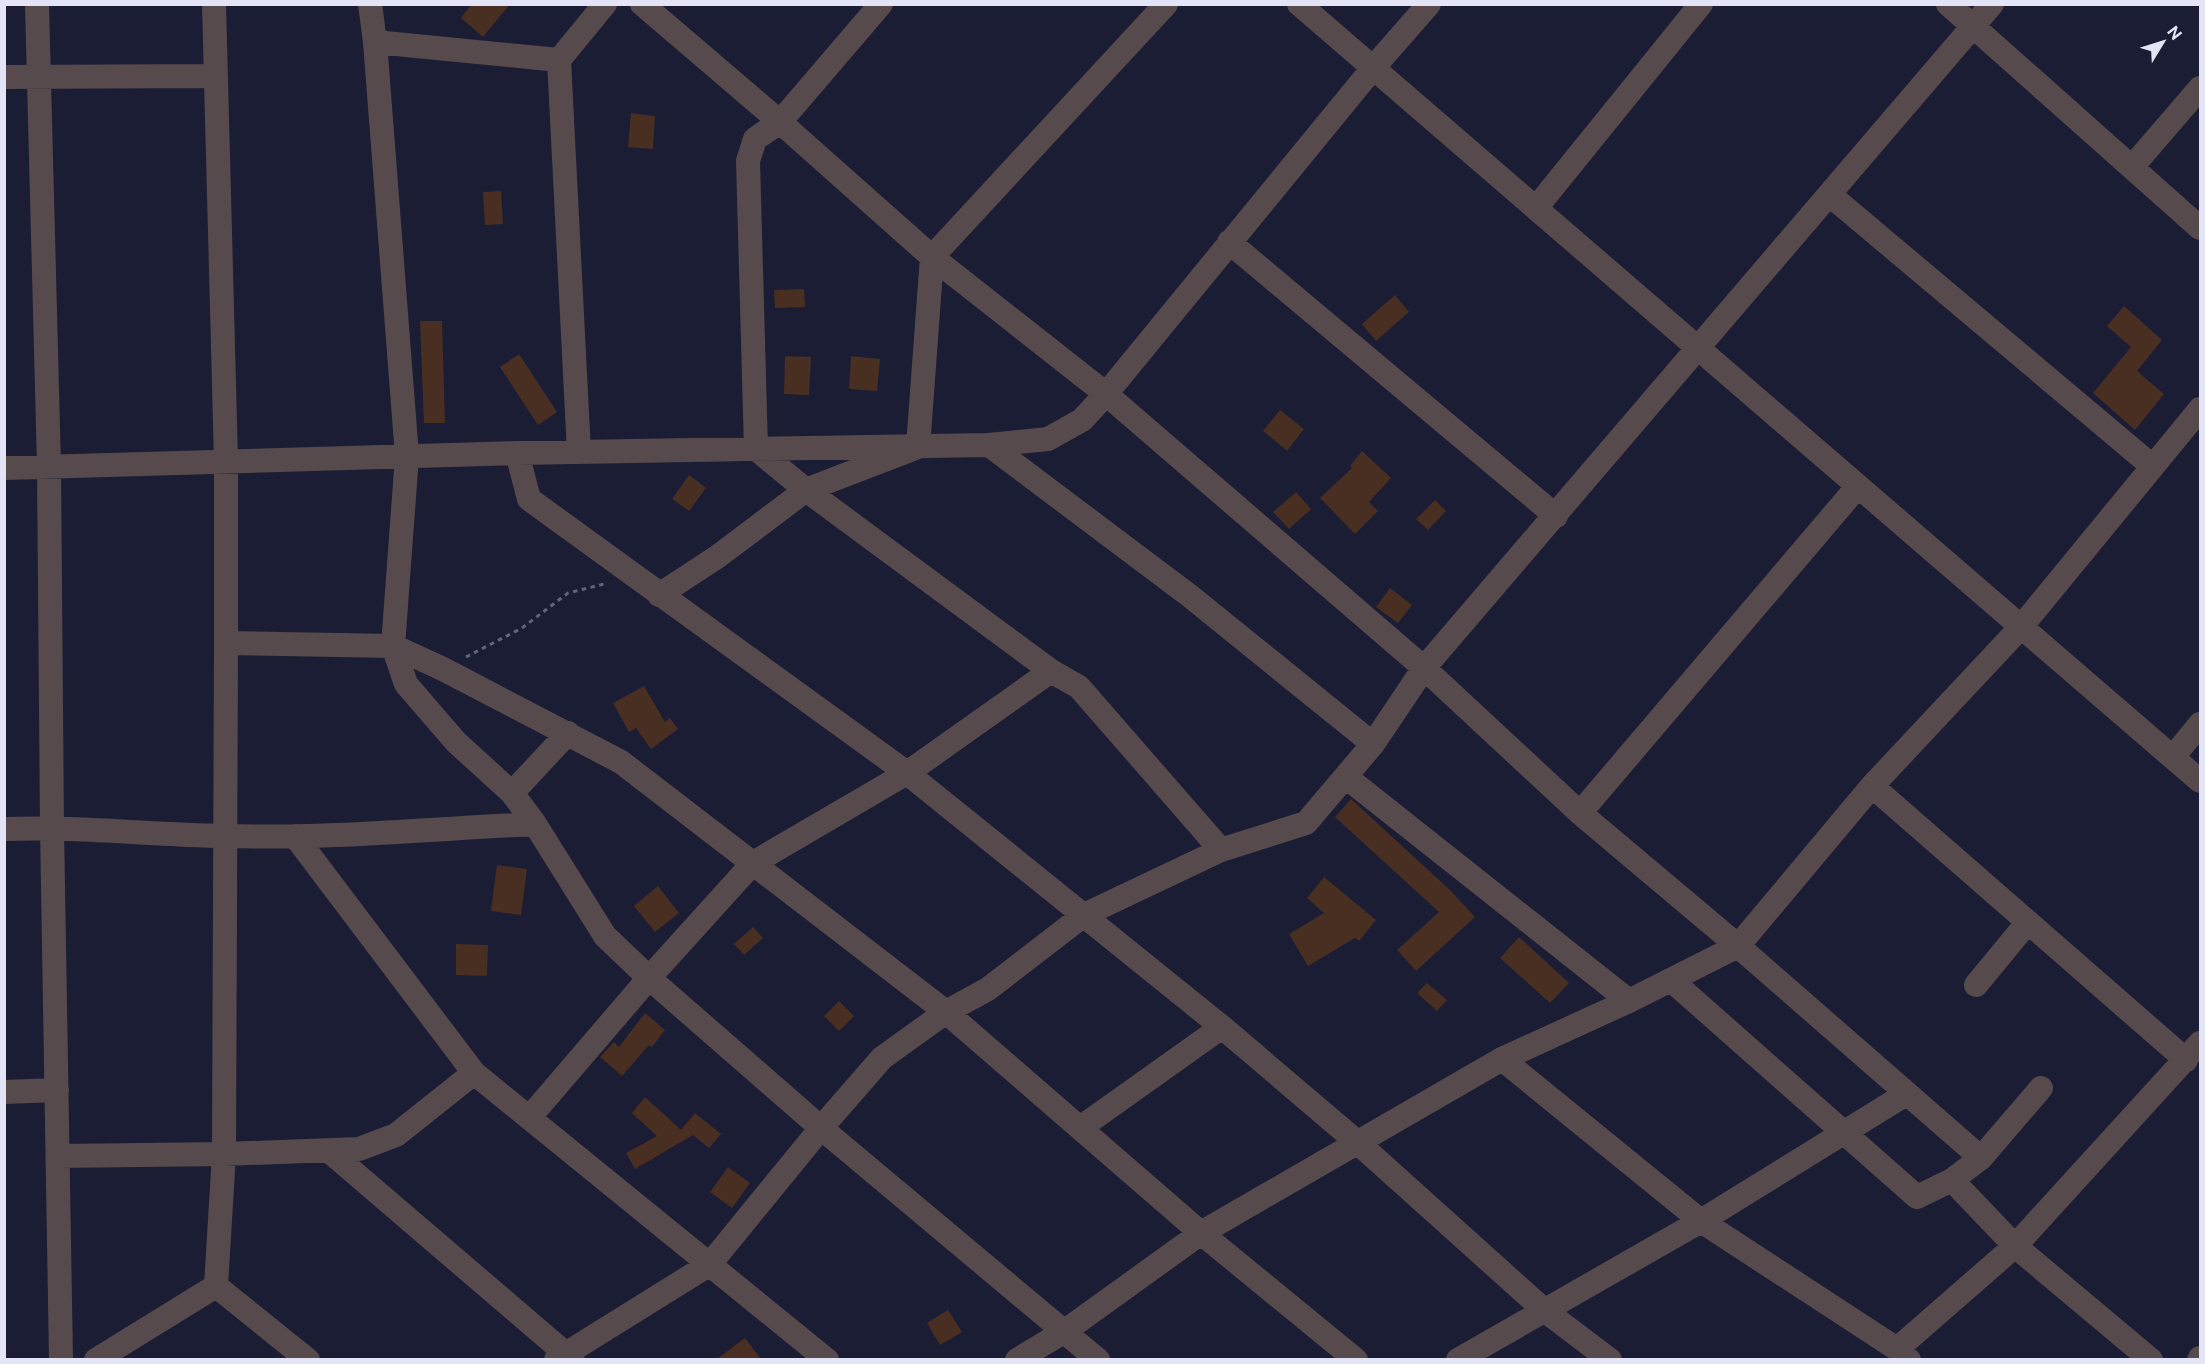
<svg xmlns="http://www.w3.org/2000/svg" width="2205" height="1364" font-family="'Public Sans',sans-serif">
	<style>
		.building { fill: #492e22 }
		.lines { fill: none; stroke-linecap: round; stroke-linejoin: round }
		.path { stroke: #626479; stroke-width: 3; stroke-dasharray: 4.5 4.5; stroke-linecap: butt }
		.minor { stroke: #574a4d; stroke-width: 24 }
	</style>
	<rect width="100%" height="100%" fill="#1b1d34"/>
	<path class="building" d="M472,4H510L483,37L461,18Z
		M631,113L655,116L653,149L628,147Z
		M501,191L503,224L485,225L483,192Z
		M804,289L805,307L775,308L774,290Z
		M1395,295L1409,312L1376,341L1362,324Z
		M2124,306L2162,340L2137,371L2164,394L2135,430L2093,393L2131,347L2107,326Z
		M420,321H442L445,423H424Z
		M519,354L557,412L538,425L500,367Z
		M785,356L811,357L809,395L784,394Z
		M851,356L880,359L877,391L849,389Z
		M1280,410L1304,429L1287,451L1263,431Z
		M1362,451L1391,478L1369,502L1378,511L1355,534L1320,498L1352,468L1350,466Z
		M689,475L706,488L689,511L672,499Z
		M1296,492L1311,509L1289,529L1273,512Z
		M1435,500L1446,511L1428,530L1416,519Z
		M1390,588L1412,605L1398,623L1376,607Z
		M644,686L665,722L670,718L678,729L651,749L636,728L629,732L613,703Z
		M1351,799L1451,891L1475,917L1416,971L1397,950L1439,912L1335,817Z
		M497,865L527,869L521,915L491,911Z
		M1324,877L1376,920L1359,941L1355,938L1308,966L1289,934L1324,913L1307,898Z
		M658,886L679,913L655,932L634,906Z
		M753,927L763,938L744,955L734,944Z
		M1519,937L1569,983L1550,1003L1500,958Z
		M456,944L488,945L487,976L456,975Z
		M1427,983L1447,1000L1437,1011L1417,993Z
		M839,1001L854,1016L839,1031L824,1016Z
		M645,1013L665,1030L652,1047L649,1045L622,1076L600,1057L614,1042L619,1047Z
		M645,1097L681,1130L695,1113L721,1134L709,1148L693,1135L635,1169L626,1153L657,1136L632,1113Z
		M728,1167L750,1183L732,1208L710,1192Z
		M948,1310L962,1332L940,1345L927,1323Z
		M745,1338L761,1359H717Z"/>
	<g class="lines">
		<path class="path" d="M466,657L522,628L568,593L608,583"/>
		<path class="minor" d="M37,4L49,466L52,827L61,1360
			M214,4L226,461V643L224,1154L216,1286
			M370,4L375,42L407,456L393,646L443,669L621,762L946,1012L1201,1233L1356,1360
			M642,4L780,122L932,257L1106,394L1424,668L1580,813L1738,946L1981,1158
			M881,4L780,122L755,139L748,161L756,449L806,490L1051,671L1079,687L1221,850
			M1299,4L2200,781
			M1948,4L2200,228
			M375,42L559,60
			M4,77L214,76
			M2132,167L2200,88
			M1830,195L2152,466
			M1536,208L1701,4
			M1229,242L1556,516
			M989,445L1190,596L1373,744
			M579,452L559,60L605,4
			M517,453L529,499L907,773L1222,1027L1357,1142L1544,1310L1610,1360
			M4,468L517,453L989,445L1048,439L1082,420L1106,394L1373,68L1429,4
			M659,595L717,557L806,490L918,447L932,257L1166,4
			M226,643L393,646L406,684L456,742L512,793L535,824L605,936L649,978L821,1128L1098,1360
			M2173,757L2200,724
			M1346,777L1629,1001
			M1872,786L2186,1060
			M512,793L568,733
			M1580,813L1858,486
			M4,829C78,826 150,835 224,836C327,839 431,829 535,824
			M295,836L474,1073L827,1360
			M1671,980L1917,1197L1952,1180L1981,1158L2041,1088
			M1976,985L2028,922
			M1502,1059L1701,1221L1897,1349L1909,1360
			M4,1092L57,1090
			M529,1118L649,978L753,863L907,773L1051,671
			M1080,1128L1222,1027
			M329,1151L573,1360
			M58,1156L224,1154L359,1149L396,1135L474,1073
			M1952,1180L2015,1246L2151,1360
			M216,1286L308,1360
			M1897,1349L2015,1246L2200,1043
			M96,1360L216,1286
			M556,1360L710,1264L821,1128L882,1058L946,1012L988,989L1084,915L1221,850L1306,823L1373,744L1424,668L1992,4
			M1017,1360L1065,1331L1201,1233L1502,1059L1629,1001L1738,946L1872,786L2021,627L2200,409
			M1458,1360L1701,1221L1906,1094
			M2199,1360L2200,1358"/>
	</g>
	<rect width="2205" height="1364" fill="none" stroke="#e3e5f6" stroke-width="12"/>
	<g transform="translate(2163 42) rotate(52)" stroke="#1b1d34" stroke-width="4.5" paint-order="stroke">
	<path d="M0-4.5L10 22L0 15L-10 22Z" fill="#e3e5f6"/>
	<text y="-9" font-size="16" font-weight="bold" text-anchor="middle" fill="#e3e5f6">N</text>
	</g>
</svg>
